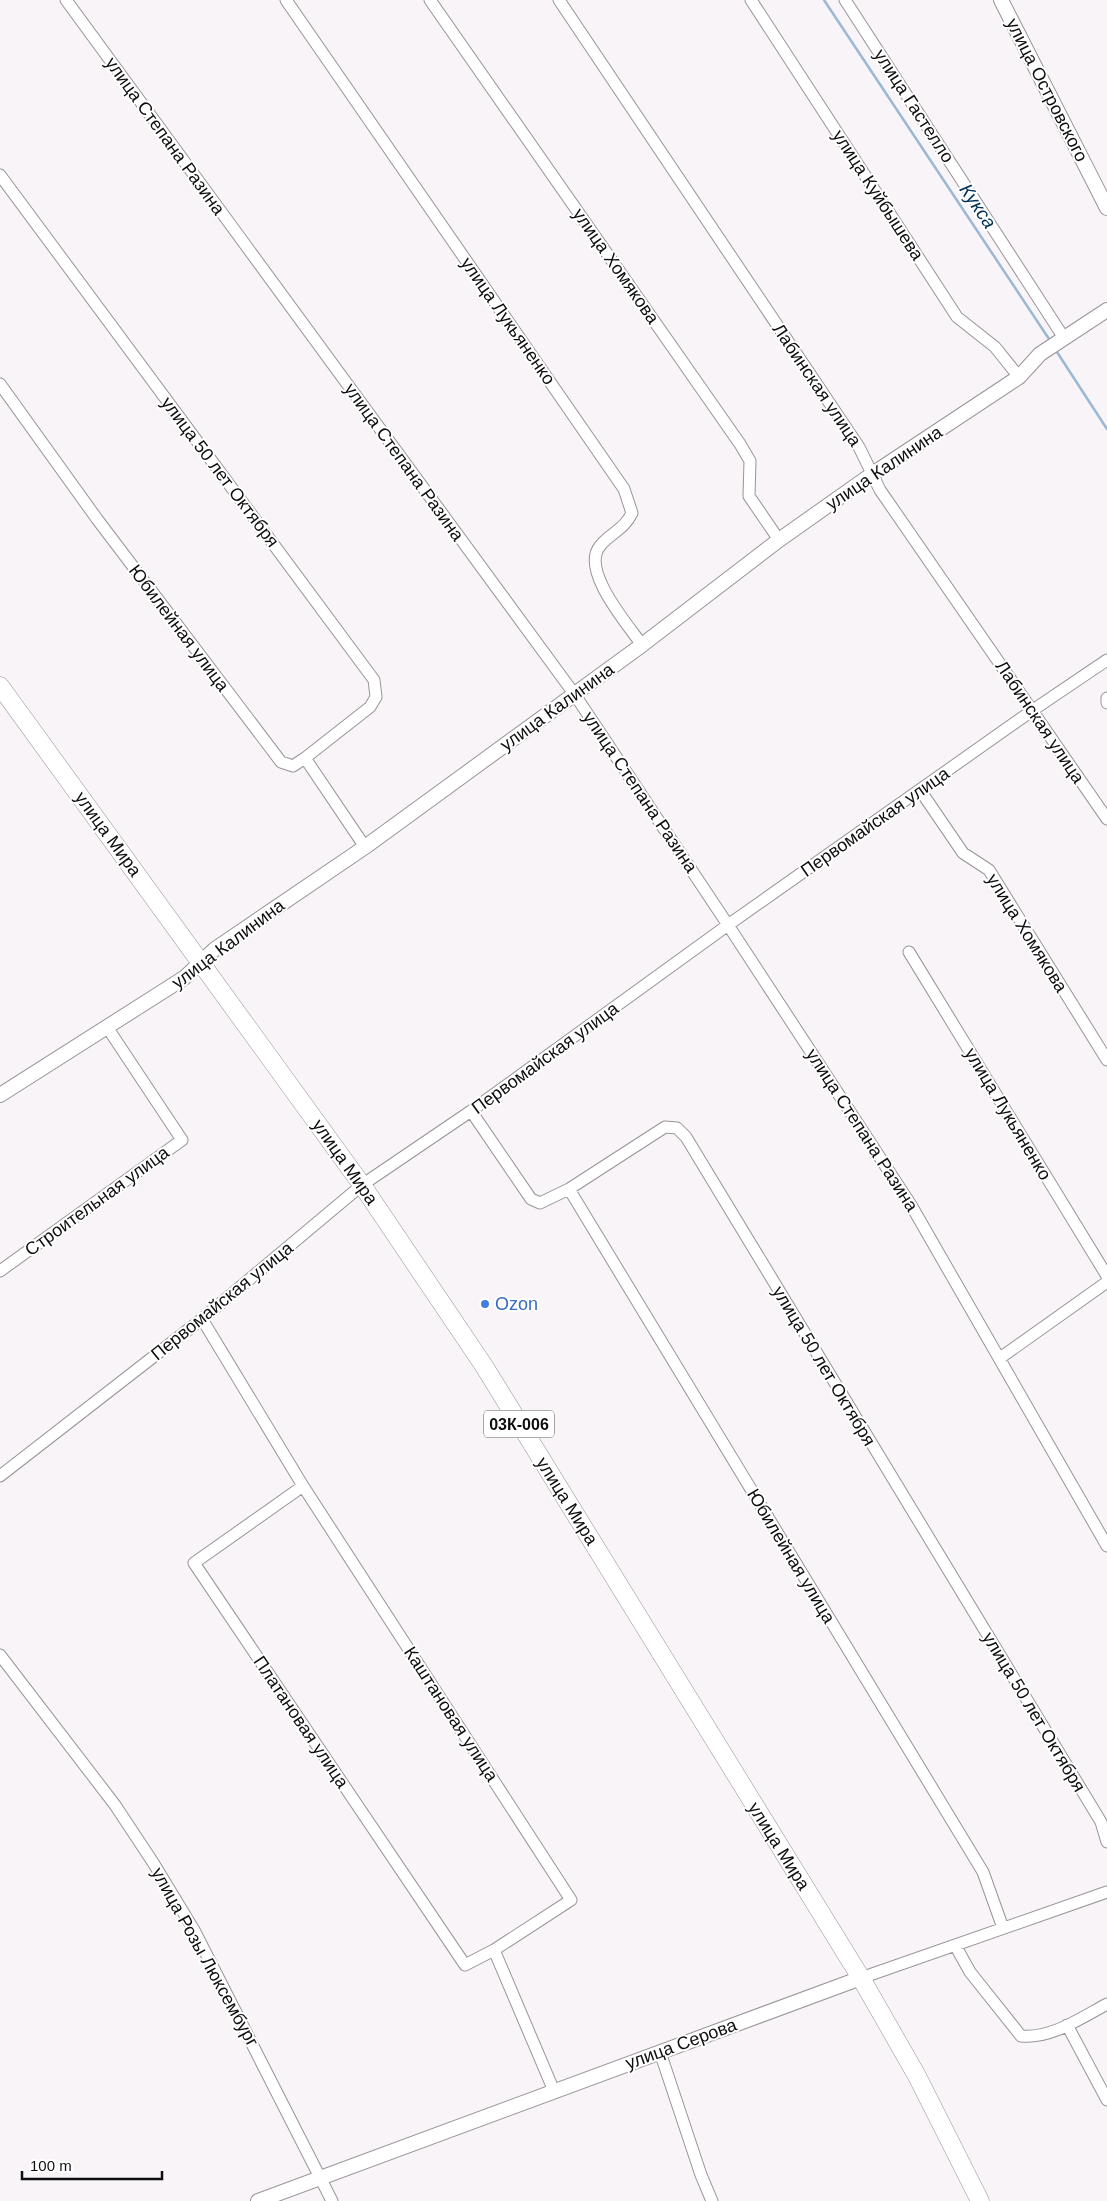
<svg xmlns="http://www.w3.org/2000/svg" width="1107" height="2201" font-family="Helvetica,sans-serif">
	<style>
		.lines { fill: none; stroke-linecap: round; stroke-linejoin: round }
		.stream { stroke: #9ab8d4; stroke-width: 2.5 }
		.minor-casing { stroke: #989497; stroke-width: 13 }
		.tertiary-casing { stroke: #989497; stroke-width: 16 }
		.primary-casing { stroke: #989497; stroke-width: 19 }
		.minor { stroke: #fff; stroke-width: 11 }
		.tertiary { stroke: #fff; stroke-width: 14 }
		.primary { stroke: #fff; stroke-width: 18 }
		.shop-dot { fill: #3f7fe0; stroke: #fff; stroke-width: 2 }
		.labels { text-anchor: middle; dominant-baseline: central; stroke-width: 4; stroke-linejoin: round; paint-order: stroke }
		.shield { fill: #fff; stroke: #575657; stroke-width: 1 }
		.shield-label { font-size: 16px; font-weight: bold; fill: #0f0e0f }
		.street-label { font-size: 18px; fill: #0f0e0f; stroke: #fff }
		.shop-label { font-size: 18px; fill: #366cbe; stroke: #fff; text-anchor: start }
		.water-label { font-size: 19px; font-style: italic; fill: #003356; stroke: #fff }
	</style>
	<rect width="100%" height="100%" fill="#f8f4f8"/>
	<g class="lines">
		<path class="stream" d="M824,0L1051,342
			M1055,349L1107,429"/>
		<defs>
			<path id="minor" d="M66,0L575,695L728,925L911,1205L1107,1546
				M286,0L624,489L632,513C624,530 610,533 600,546C580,570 628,625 642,645
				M430,0L740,444L750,461L749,496L779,540
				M559,0L859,447L880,490L1107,819
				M751,0L957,317L995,347L1019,377
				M845,0L1064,338
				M0,175L374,680L376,697L370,707L305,758
				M0,384L97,519L281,762L293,766L305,758L365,847
				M1107,698V703
				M920,790L963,853L989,870L1107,1060
				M909,952L1107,1276
				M471,1111L531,1199L540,1203L569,1189L665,1127L677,1128L686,1137L1101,1822L1107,1842
				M569,1189L983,1872L1003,1928
				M0,1271L182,1140L107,1027
				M202,1319L303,1486L571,1900L494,1950L554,2091
				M1000,1358L1107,1282
				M0,1476L202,1319L362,1185L471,1111L728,925L1033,710L1107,660
				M303,1486L194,1563L465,1965L494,1950
				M0,1655L115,1805L154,1864L194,1930L332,2201
				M955,1945L970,1972L1021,2036C1051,2039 1081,2018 1107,2004
				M861,1978L1107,1892
				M1067,2025L1107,2100
				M660,2052L701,2175L712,2201"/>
			<path id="tertiary" d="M1001,0L1107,208
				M0,1095L184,978L215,949L365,847L642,645L779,540L871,475L1019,377L1040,354L1107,310
				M258,2201L861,1978"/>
			<path id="primary" d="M0,686L362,1185L484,1366L861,1978L917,2076L980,2201"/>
		</defs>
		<use href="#minor" class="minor-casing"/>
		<use href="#tertiary" class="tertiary-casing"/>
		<use href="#primary" class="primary-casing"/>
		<use href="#minor" class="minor"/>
		<use href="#tertiary" class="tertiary"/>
		<use href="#primary" class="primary"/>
	</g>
	<circle class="shop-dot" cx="485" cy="1304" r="5"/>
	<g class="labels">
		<rect class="shield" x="484" y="1410.5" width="70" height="27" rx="4"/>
		<g class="shield-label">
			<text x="519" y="1424">03К-006</text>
		</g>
		<g class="street-label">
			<text transform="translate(1047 90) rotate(63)">улица Островского</text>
			<text transform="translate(914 106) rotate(57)">улица Гастелло</text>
			<text transform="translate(165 136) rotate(54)">улица Степана Разина</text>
			<text transform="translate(878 195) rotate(57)">улица Куйбышева</text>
			<text transform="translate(616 266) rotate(55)">улица Хомякова</text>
			<text transform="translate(508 321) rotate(55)">улица Лукьяненко</text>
			<text transform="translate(817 385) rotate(56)">Лабинская улица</text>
			<text transform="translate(404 462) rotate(54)">улица Степана Разина</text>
			<text transform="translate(884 468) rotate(-34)">улица Калинина</text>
			<text transform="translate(220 472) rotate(53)">улица 50 лет Октября</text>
			<text transform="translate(179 628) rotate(53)">Юбилейная улица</text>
			<text transform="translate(557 707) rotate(-36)">улица Калинина</text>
			<text transform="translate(1040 722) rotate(56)">Лабинская улица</text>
			<text transform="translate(640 792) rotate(56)">улица Степана Разина</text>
			<text transform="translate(875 822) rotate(-35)">Первомайская улица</text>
			<text transform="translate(108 834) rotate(54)">улица Мира</text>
			<text transform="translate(1027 933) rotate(58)">улица Хомякова</text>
			<text transform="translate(228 944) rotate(-37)">улица Калинина</text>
			<text transform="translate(545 1058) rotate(-36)">Первомайская улица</text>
			<text transform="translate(1008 1114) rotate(59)">улица Лукьяненко</text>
			<text transform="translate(862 1130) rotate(57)">улица Степана Разина</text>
			<text transform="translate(345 1162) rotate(55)">улица Мира</text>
			<text transform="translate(97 1201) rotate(-36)">Строительная улица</text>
			<text transform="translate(222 1301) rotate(-39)">Первомайская улица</text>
			<text transform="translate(824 1366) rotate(59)">улица 50 лет Октября</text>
			<text transform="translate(567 1501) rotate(58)">улица Мира</text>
			<text transform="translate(791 1556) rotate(59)">Юбилейная улица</text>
			<text transform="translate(1034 1712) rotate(59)">улица 50 лет Октября</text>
			<text transform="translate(451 1714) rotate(57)">Каштановая улица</text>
			<text transform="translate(301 1722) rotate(56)">Платановая улица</text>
			<text transform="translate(779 1846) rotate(58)">улица Мира</text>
			<text transform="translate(205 1957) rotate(61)">улица Розы Люксембург</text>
			<text transform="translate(681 2044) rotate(-20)">улица Серова</text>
		</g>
		<g class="shop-label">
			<text x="495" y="1304">Ozon</text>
		</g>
		<g class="water-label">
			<text transform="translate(978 206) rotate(56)">Кукса</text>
		</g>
	</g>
	<path d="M22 2171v8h140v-8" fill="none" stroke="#0f0e0f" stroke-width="2.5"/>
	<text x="30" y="2171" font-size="15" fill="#0f0e0f" stroke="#ffffff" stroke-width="4" paint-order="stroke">100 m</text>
</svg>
